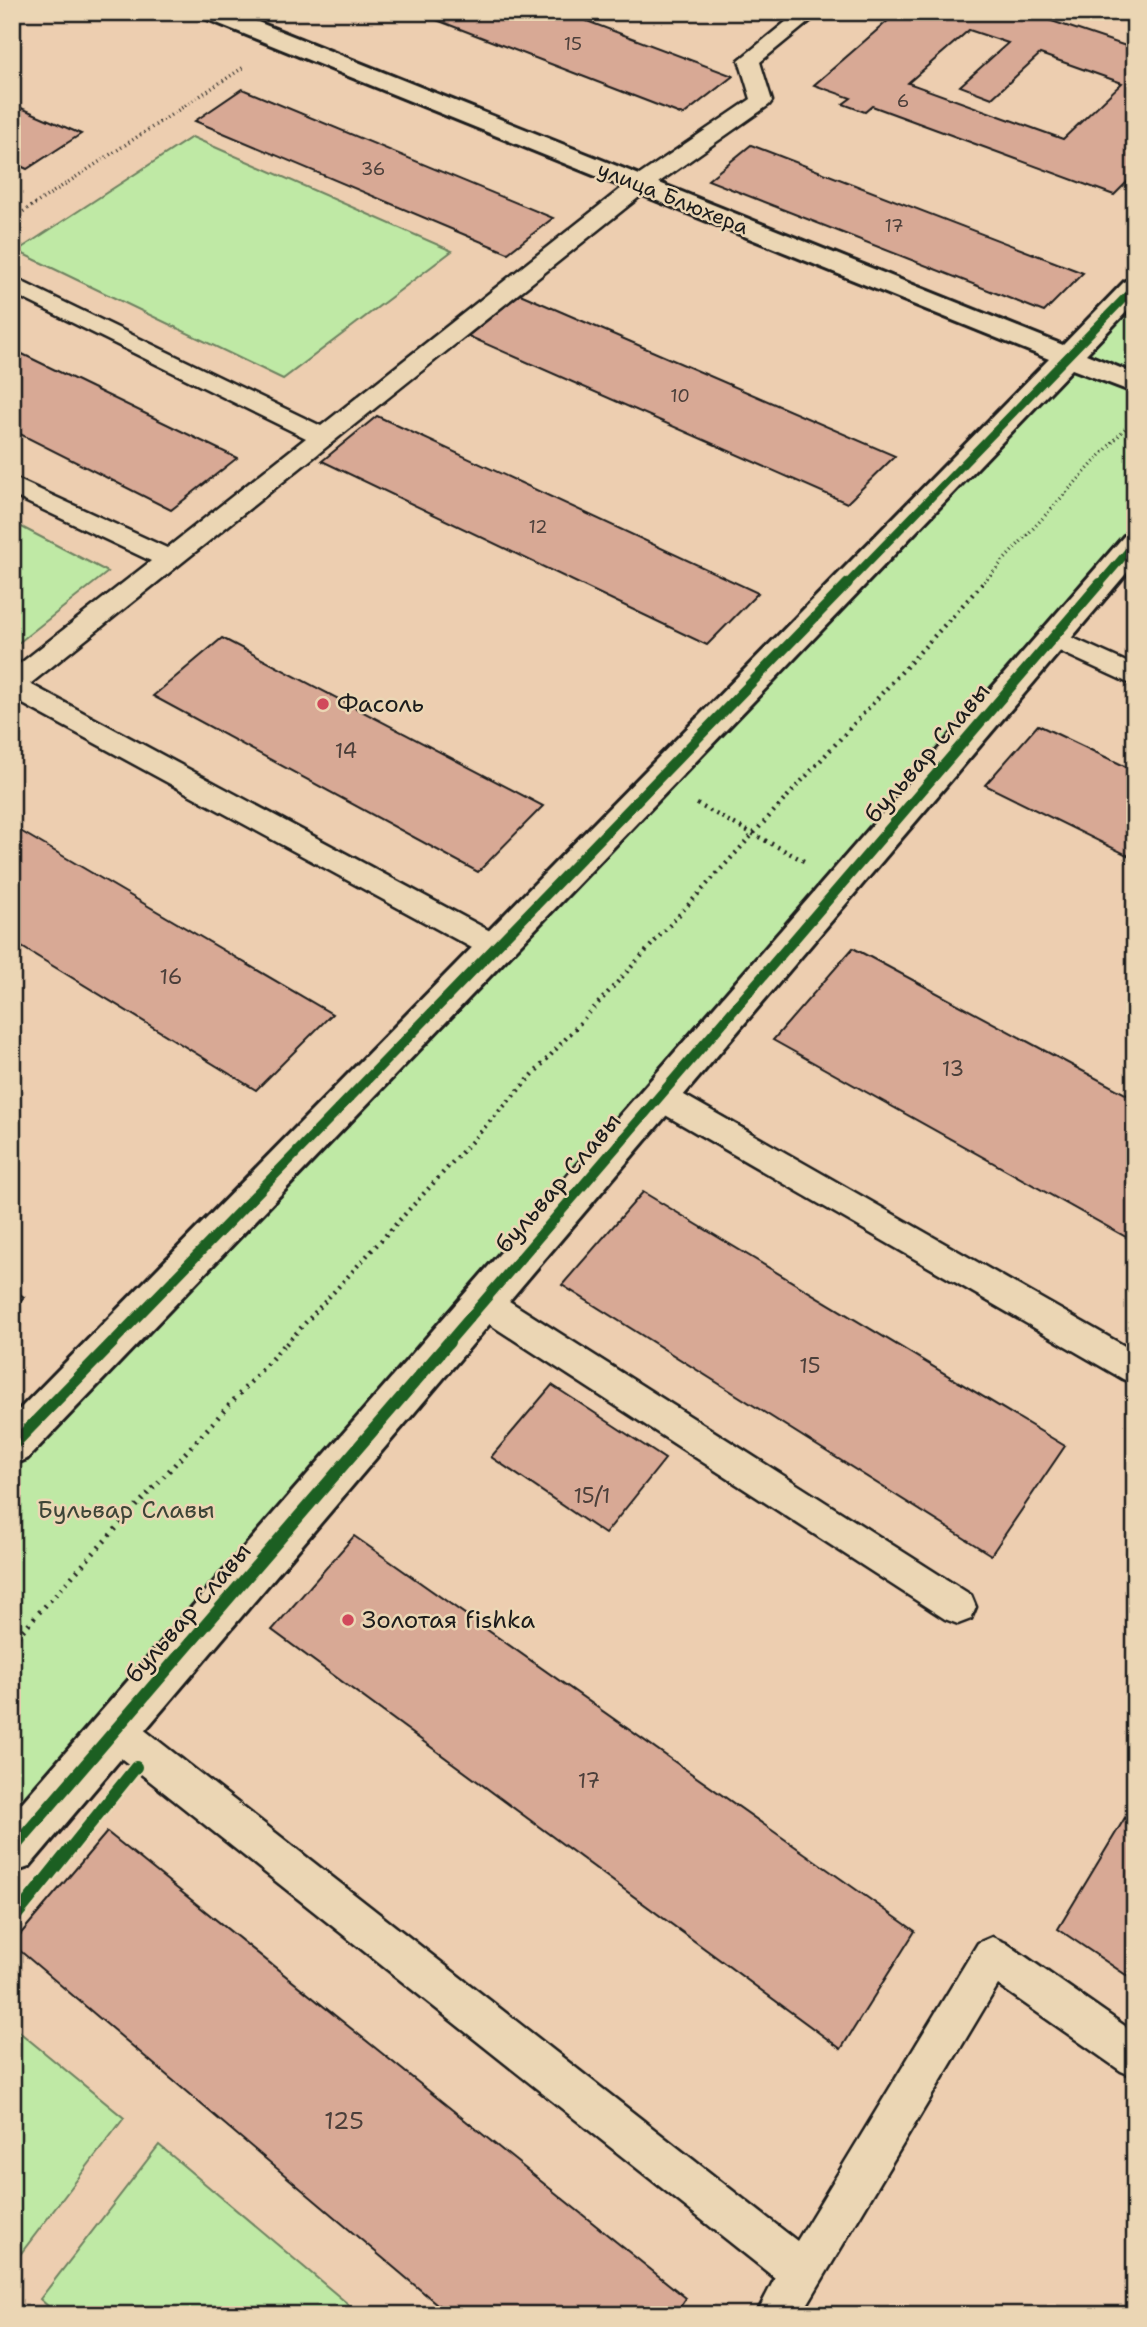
<svg xmlns="http://www.w3.org/2000/svg" width="1147" height="2327" font-family="'Shantell Sans',sans-serif">
	<style>
		.green { fill: #bfe9a5; stroke: #6e8260; stroke-width: 2 }
		.building { fill: #d8a995; stroke: #1c1c1c; stroke-width: 2; fill-rule: evenodd }
		.lines { fill: none; stroke-linecap: round; stroke-linejoin: round }
		.service-casing { stroke: #1c1c1c; stroke-width: 5 }
		.minor-casing { stroke: #1c1c1c; stroke-width: 6 }
		.path-far2 { stroke: #1c1c1c; stroke-width: 3.5; stroke-dasharray: 1 3.5; stroke-linecap: butt }
		.path-far1 { stroke: #1c1c1c; stroke-width: 4.5; stroke-dasharray: 2 5; stroke-linecap: butt }
		.path { stroke: #1c1c1c; stroke-width: 5; stroke-dasharray: 2 6; stroke-linecap: butt }
		.service { fill: #ebd6b4; fill-rule: evenodd }
		.minor { fill: #ebd6b4; fill-rule: evenodd }
		.cycleway-far2-casing { stroke: #ebd6b4; stroke-width: 11 }
		.cycleway-far1-casing { stroke: #ebd6b4; stroke-width: 14 }
		.cycleway-casing { stroke: #ebd6b4; stroke-width: 17 }
		.cycleway-far2 { stroke: #1b5e20; stroke-width: 8 }
		.cycleway-far1 { stroke: #1b5e20; stroke-width: 10 }
		.cycleway { stroke: #1b5e20; stroke-width: 12 }
		.poi-dot { fill: #d1495b; stroke: #ebd6b4; stroke-width: 2.5 }
		.labels { text-anchor: middle; dominant-baseline: central; stroke-width: 5; stroke-linejoin: round; paint-order: stroke }
		.far-number-label { font-size: 18px; fill: #4b3f3a }
		.far-street-label { font-size: 21px; fill: #1c1c1c; stroke: #ebd6b4 }
		.number-label { font-size: 21px; fill: #4b3f3a }
		.poi-label { font-size: 24px; fill: #1c1c1c; stroke: #ebd6b4; text-anchor: start }
		.street-label { font-size: 24px; fill: #1c1c1c; stroke: #ebd6b4 }
		.park-label { font-size: 24px; fill: #3d4537; stroke: #ebd6b4 }
		.near-number-label { font-size: 24px; fill: #4b3f3a }
	</style>
	<rect width="100%" height="100%" fill="#edceb0"/>
	<filter id="ink" filterUnits="userSpaceOnUse"><feTurbulence type="fractalNoise" baseFrequency=".0143" numOctaves="2"/><feDisplacementMap in="SourceGraphic" scale="14" xChannelSelector="R" yChannelSelector="G"/><feConvolveMatrix kernelMatrix="1 2 1 2 8 2 1 2 1" color-interpolation-filters="sRGB"/></filter>
	<g filter="url(#ink)">
		<path class="green" d="M192,137L452,251L283,379L17,251Z
			M1135,302V531L12,1813V1465Z
			M12,522L108,572L12,648Z
			M12,2026L124,2118L12,2265Z
			M159,2145L361,2315H58L40,2299Z"/>
		<path class="building" d="M416,12H563L733,76L683,115Z
			M898,12H1025L1135,49V174L1114,195L872,106L865,112L843,104L851,98L814,85ZM969,30L1008,43L960,86L992,98L1040,54L1122,83L1063,139L908,83Z
			M242,89L553,218L508,253L195,121Z
			M12,104L81,134L27,169L12,162Z
			M751,145L1083,273L1044,312L708,180Z
			M520,294L895,456L847,503L468,336Z
			M12,349L237,458L171,510L12,430Z
			M377,416L758,593L707,645L322,461Z
			M222,638L543,806L478,872L153,696Z
			M1038,725L1135,771V859L985,785Z
			M17,829L332,1014L256,1090L12,941V833Z
			M853,948L1135,1099V1242L773,1040Z
			M643,1192L1065,1446L991,1555L562,1285Z
			M12,1289L24,1297L12,1309Z
			M552,1385L665,1459L605,1534L491,1457Z
			M354,1536L915,1931L841,2049L272,1630Z
			M1132,1806L1135,1808V1981L1058,1929Z
			M107,1832L686,2298L675,2315H450L12,1944Z"/>
		<g class="lines">
			<defs>
				<path id="service" d="M798,12H821L760,62L772,101L769,105L648,190L30,684L505,939L510,947L505,955L495,958L485,955L12,698V670L151,561L12,495V477L167,548L306,438L12,293V277L321,426L632,180L751,99L739,60Z
					M1053,629L1135,666V686L1044,644L1040,638L1044,632Z
					M659,1084L670,1087L1135,1352V1384L1123,1379L648,1105L644,1096L648,1087Z
					M483,1288L495,1292L971,1595L976,1607L971,1619L958,1624L945,1619L471,1312L467,1302L471,1292Z
					M115,1712L128,1717L797,2241L978,1943L992,1937L1006,1943L1135,2033V2077L1121,2071L998,1985L801,2315H756L775,2278L102,1743L96,1730L102,1717Z"/>
				<path id="minor" d="M199,12H233L1063,345L1125,281L1135,279V303L1086,354L1135,374V393L1072,369L27,1459L12,1465V1417L1049,359L202,17Z
					M1135,533V563L29,1867L12,1873V1814L1124,536Z"/>
			</defs>
			<use href="#service" class="service-casing"/>
			<use href="#minor" class="minor-casing"/>
			<path class="path-far2" d="M12,219L244,67
				M981,585L1133,420"/>
			<path class="path-far1" d="M697,804L804,861
				M286,1344L983,583"/>
			<path class="path" d="M12,1642L287,1342"/>
			<use href="#service" class="service"/>
			<use href="#minor" class="minor"/>
			<defs>
				<path id="cycleway-far2" d="M846,585L1135,287
					M1099,585L1135,543"/>
				<path id="cycleway-far1" d="M111,1344L848,583
					M447,1344L1100,583"/>
				<path id="cycleway" d="M12,1446L113,1342
					M12,1850L449,1342
					M12,1921L136,1767"/>
			</defs>
			<use href="#cycleway-far2" class="cycleway-far2-casing"/>
			<use href="#cycleway-far1" class="cycleway-far1-casing"/>
			<use href="#cycleway" class="cycleway-casing"/>
			<use href="#cycleway-far2" class="cycleway-far2"/>
			<use href="#cycleway-far1" class="cycleway-far1"/>
			<use href="#cycleway" class="cycleway"/>
		</g>
	</g>
	<g class="poi-dot">
		<circle cx="323" cy="704" r="7"/>
		<circle cx="348" cy="1620" r="7"/>
	</g>
	<g class="labels">
		<g class="far-number-label">
			<text x="573" y="44">15</text>
			<text x="903" y="101">6</text>
			<text x="373" y="169">36</text>
			<text x="894" y="226">17</text>
			<text x="680" y="396">10</text>
			<text x="538" y="527">12</text>
		</g>
		<g class="far-street-label">
			<text transform="translate(673 198) rotate(22)">улица Блюхера</text>
		</g>
		<g class="number-label">
			<text x="346" y="751">14</text>
			<text x="171" y="977">16</text>
			<text x="953" y="1069">13</text>
			<text x="810" y="1366">15</text>
			<text x="592" y="1496">15/1</text>
			<text x="589" y="1781">17</text>
		</g>
		<g class="poi-label">
			<text x="337" y="704">Фасоль</text>
			<text x="362" y="1620">Золотая fishka</text>
		</g>
		<g class="street-label">
			<text transform="translate(927 753) rotate(-49)">бульвар Славы</text>
			<text transform="translate(558 1183) rotate(-49)">бульвар Славы</text>
			<text transform="translate(188 1613) rotate(-49)">бульвар Славы</text>
		</g>
		<g class="park-label">
			<text x="126" y="1510">Бульвар Славы</text>
		</g>
		<g class="near-number-label">
			<text x="344" y="2121">125</text>
		</g>
	</g>
	<rect width="1147" height="2327" fill="none" stroke="#ebd6b4" stroke-width="42"/>
	<rect x="21" y="21" width="1105" height="2285" fill="none" stroke="#1c1c1c" stroke-width="2.5" filter="url(#ink)"/>
</svg>
